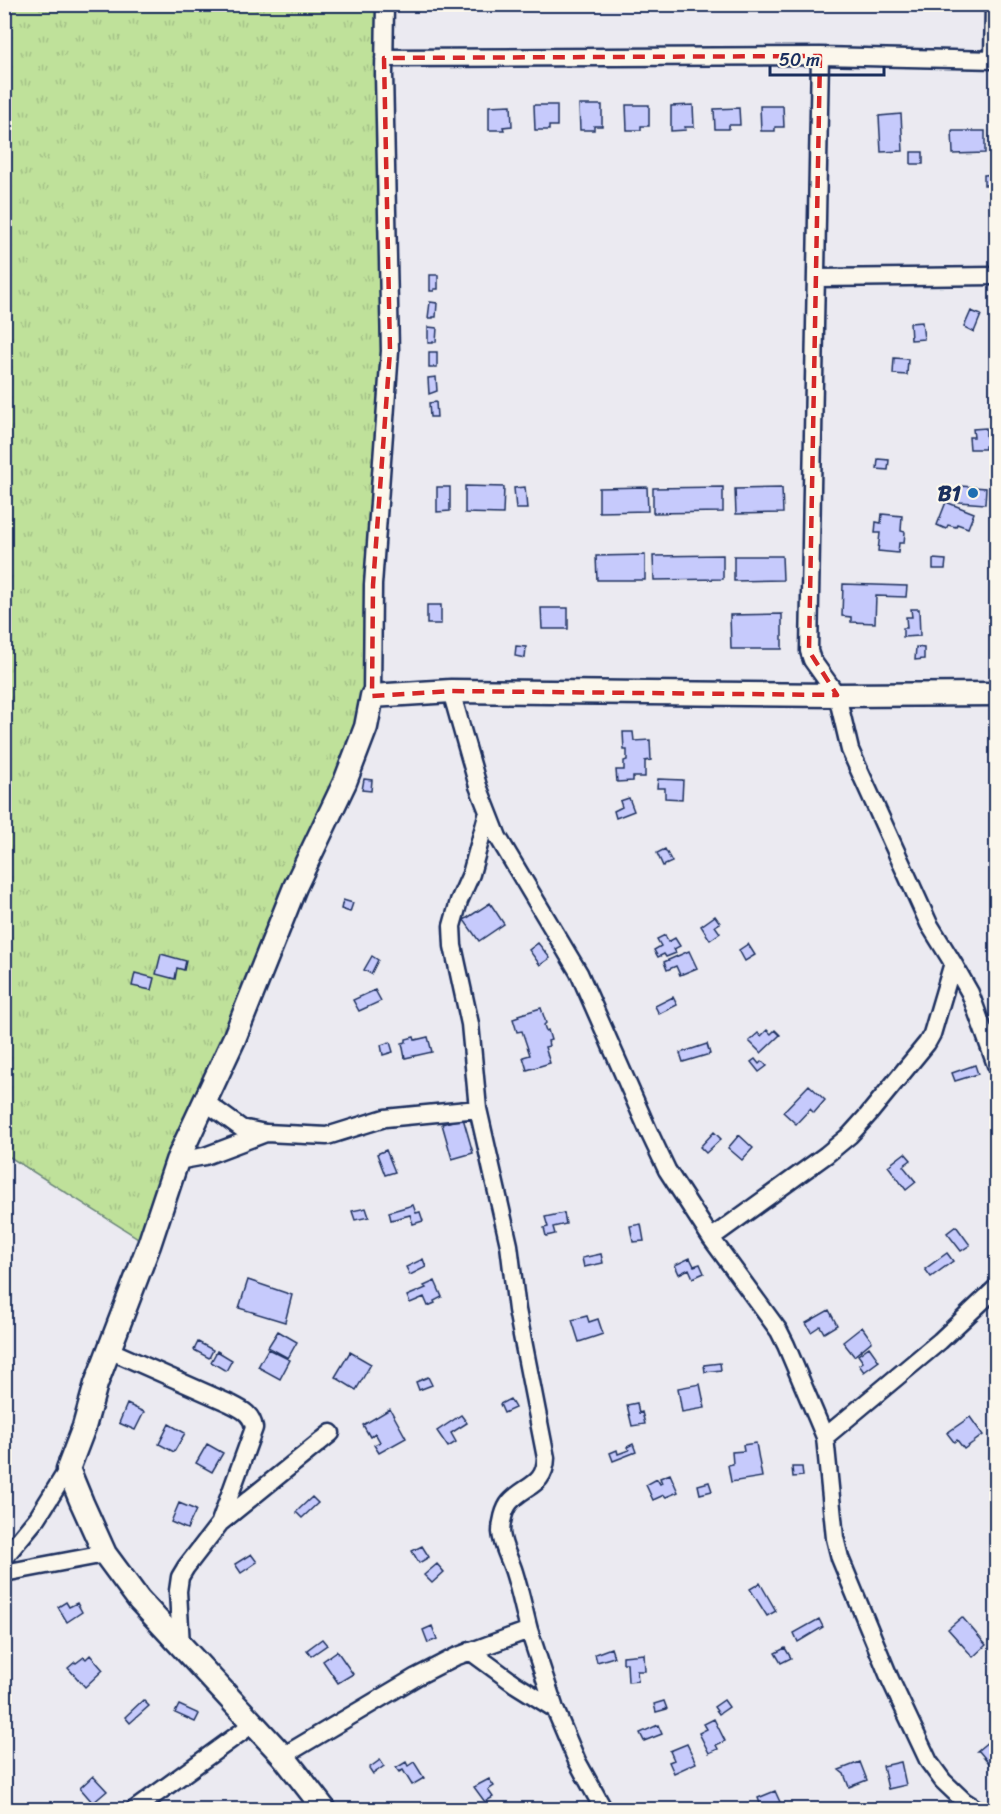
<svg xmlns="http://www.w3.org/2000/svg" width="1001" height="1814" font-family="Sriracha,sans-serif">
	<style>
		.grass { fill: url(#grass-tufts); stroke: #6d887c; stroke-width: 1.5 }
		.building { fill: #c6cafc; stroke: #1b2f5e; stroke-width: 1.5 }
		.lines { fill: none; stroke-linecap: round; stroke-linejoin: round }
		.street-casing { stroke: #1b2f5e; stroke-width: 21 }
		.secondary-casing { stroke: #1b2f5e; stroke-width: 27 }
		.street { stroke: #fbf7ec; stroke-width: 16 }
		.secondary { stroke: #fbf7ec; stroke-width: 22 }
		.marked { fill: none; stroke: #d62828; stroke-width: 4.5; stroke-dasharray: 12 8; stroke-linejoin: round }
		.poi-dot { fill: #1f6fb2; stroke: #fbf7ec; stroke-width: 2 }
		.labels { text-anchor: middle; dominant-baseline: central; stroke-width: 4.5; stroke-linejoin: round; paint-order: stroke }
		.poi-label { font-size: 22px; font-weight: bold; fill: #1b2f5e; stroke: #fbf7ec; text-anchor: end }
	</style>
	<defs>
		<pattern id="grass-tufts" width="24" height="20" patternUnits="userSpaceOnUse" patternTransform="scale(1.5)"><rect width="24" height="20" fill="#bfe19a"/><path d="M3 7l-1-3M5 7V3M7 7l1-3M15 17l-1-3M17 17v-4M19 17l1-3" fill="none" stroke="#a4c187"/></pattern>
	</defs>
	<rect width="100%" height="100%" fill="#ebeaf1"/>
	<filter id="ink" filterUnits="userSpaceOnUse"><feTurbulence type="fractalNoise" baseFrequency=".0167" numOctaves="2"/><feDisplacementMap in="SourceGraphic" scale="12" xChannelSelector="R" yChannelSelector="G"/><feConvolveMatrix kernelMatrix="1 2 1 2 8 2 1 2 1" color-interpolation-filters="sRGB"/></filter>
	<g filter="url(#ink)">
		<path class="grass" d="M4,5H385L390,351L372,696L149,1245L5,1154Z"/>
		<path class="building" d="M511,105L512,126L503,127L504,130H489V106Z
			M534,105H557V126H549V130H535Z
			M579,105H602V126H594V130H580Z
			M626,105H649V126H641V130H627Z
			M693,105L694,127H685L686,130L671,131V106Z
			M760,106H783L784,127H775V131H761Z
			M739,108L740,125H729V129H715L714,109Z
			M901,114L903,151L881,152L879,116Z
			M952,131H985V153L953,154Z
			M911,152H923V164H911Z
			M996,174V185H984V175Z
			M430,275H438V289H434V291H430Z
			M430,302L437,303L436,317H433V318H428Z
			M971,311L981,315L974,332L964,327Z
			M922,322L924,339L911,340L910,323Z
			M428,327L437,328L436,342H433V343H428Z
			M429,352H437V367H433V368H429Z
			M894,358L908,359L907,375L893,374Z
			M436,377L437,391L429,394L428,378Z
			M436,402L437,417H430L429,403Z
			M986,428V437L996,436V446H985V449H970L969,437H974L973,429Z
			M878,459L889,460L888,470L877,469Z
			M465,486L504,487L503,514L465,513Z
			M960,486L986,488L985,504L959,502Z
			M437,487H450V511L437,512Z
			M525,487L527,509H516L514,488Z
			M647,487L648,511L599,512V488Z
			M723,487V512L653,513V488Z
			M782,488L783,513L736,514L735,489Z
			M946,502L974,513L968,528L957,524L956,527L948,525L946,529L937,525Z
			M882,514L902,516L901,531L905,532L904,543H899L898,553L878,551L880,533H875L876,522L881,523Z
			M645,555V580H597L596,556Z
			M723,555V579L654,580L653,556Z
			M734,556H782L783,580L734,581Z
			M933,559L946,560L945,569H933Z
			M843,584L907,586L906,597L876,596L875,623L851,622V617L842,616Z
			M427,605H441V624H427Z
			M541,608H568V629H542Z
			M911,609H919L920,636L903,637V628H907L906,617H912Z
			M782,614V649H731L730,615Z
			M516,646L526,647L525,658L515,656Z
			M916,647L924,648V659L915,660Z
			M623,732H633L634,741L650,740L651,760L645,761V777H633V781L617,782L616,770H624V761L627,760V750H624Z
			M364,779L372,780L371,791L362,790Z
			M658,779L683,780L682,799L665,798V788H657Z
			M629,798L634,811L616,818L614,811L622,807L620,801Z
			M665,849L672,862L663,866L657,853Z
			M343,900L353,903L350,912L341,909Z
			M490,903L504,924L479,941L464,920Z
			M715,916L720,923L715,926L720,933L710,940L701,926Z
			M665,935L668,942L675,938L680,946L674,949L676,953L666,957L664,954L658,957L654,950L661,946L657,939Z
			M538,943L550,958L540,965L529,950Z
			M748,944L755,955L745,961L739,950Z
			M689,951L697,968L680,975L676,966L667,970L664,962Z
			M161,954L186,961L184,970L177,968L175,979L156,974Z
			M372,956L378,960L371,974L364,970Z
			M135,973L154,978L151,990L132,986Z
			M375,990L381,1001L359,1011L353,1000Z
			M673,997L677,1005L659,1014L655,1006Z
			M541,1008L546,1023L544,1025L546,1031L548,1030L551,1040L548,1041L549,1046L545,1047L550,1063L527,1070L523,1057L530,1055L522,1031L517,1032L513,1019L519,1017L518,1015Z
			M767,1030L771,1034L775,1030L780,1035L761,1053L749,1041L758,1033L761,1036Z
			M414,1037L415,1040L428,1037L432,1052L405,1058L402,1043L406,1042V1039Z
			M390,1042L393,1052L383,1055L381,1045Z
			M707,1044L710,1054L683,1062L680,1053Z
			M755,1059L759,1064L762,1061L767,1066L759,1072L751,1062Z
			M975,1065L978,1074L955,1081L952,1073Z
			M809,1085L825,1100L814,1113L810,1109L796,1124L783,1112Z
			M463,1118L473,1153L452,1159L442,1124Z
			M714,1132L721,1139L706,1153L700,1147Z
			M739,1135L753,1148L742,1160L728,1148Z
			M386,1150L395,1172L385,1175L377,1154Z
			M905,1153L911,1160L903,1166L916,1182L906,1190L888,1166Z
			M413,1205L416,1213L420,1212L423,1221L413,1224L410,1215L391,1220L389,1212Z
			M366,1208L369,1217L355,1220L352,1211Z
			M564,1213L566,1224L553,1227L555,1234L546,1236L544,1228L548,1227L545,1217Z
			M641,1224L644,1241L633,1242L630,1226Z
			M956,1226L970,1245L961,1251L947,1233Z
			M947,1253L953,1261L931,1277L925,1269Z
			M601,1254L603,1263L584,1267L582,1258Z
			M690,1258L694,1266L700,1264L704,1273L693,1278L689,1269L679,1274L675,1265Z
			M423,1259L426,1267L410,1275L406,1267Z
			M248,1280L292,1295L285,1322L239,1308Z
			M435,1281L442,1297L434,1301L435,1303L428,1306L424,1297L410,1303L407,1296L426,1288L424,1286Z
			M829,1310L837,1325L824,1333L820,1326L811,1332L806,1323Z
			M587,1316L589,1322L598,1319L603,1334L579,1342L572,1320Z
			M862,1327L872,1341L854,1356L843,1342Z
			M278,1331L297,1342L288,1358L268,1347Z
			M198,1342L213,1350L209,1358L194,1350Z
			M869,1347L879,1361L864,1372L859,1365L863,1362L858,1355Z
			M268,1349L290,1360L280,1379L258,1367Z
			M217,1351L232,1360L226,1371L211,1362Z
			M350,1352L371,1364L356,1390L335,1377Z
			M720,1363L721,1370L705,1372L704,1365Z
			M428,1377L432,1385L419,1390L416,1382Z
			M700,1384L705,1408L682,1412L678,1388Z
			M510,1399L515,1408L504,1413L500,1404Z
			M637,1403L639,1413L642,1412L645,1424L632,1426L627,1405Z
			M127,1404L144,1412L135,1430L119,1423Z
			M390,1409L406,1438L379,1453L374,1445L380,1442L375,1433L370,1437L363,1425Z
			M461,1415L467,1423L451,1433L456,1442L448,1447L437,1431Z
			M970,1417L983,1435L964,1449L957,1440L954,1442L947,1433Z
			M169,1424L185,1433L174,1452L159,1444Z
			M756,1443L762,1477L731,1482L728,1465L733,1464L732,1452L744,1451L743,1445Z
			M207,1444L223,1453L212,1472L196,1463Z
			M633,1444L636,1452L613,1461L610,1453L617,1450L618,1454L629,1450L627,1447Z
			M792,1467H802L803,1476L793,1477Z
			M670,1474L678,1492L666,1497L664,1495L653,1500L646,1485L657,1479L660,1484L662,1483L660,1478Z
			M709,1482L712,1491L700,1494L698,1485Z
			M312,1497L318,1503L302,1518L296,1512Z
			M179,1503L196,1510L187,1529L171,1522Z
			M422,1546L429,1557L419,1563L412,1551Z
			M251,1554L257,1562L241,1573L235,1564Z
			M437,1564L444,1572L432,1583L424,1575Z
			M760,1583L776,1611L767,1616L750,1589Z
			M66,1602L69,1607L77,1603L82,1612L67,1622L58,1607Z
			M962,1617L986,1645L973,1657L948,1629Z
			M819,1619L823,1627L798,1642L794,1633Z
			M432,1626L437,1639L428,1643L423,1630Z
			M322,1639L327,1645L311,1656L307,1650Z
			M611,1648L614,1657L597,1662L595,1654Z
			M785,1648L791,1658L781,1663L775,1653Z
			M337,1651L353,1674L338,1683L323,1661Z
			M644,1654L645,1671H637L638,1681L628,1682L627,1663H623V1656Z
			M90,1655L103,1670L85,1687L68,1668L75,1662L76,1663L84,1657L86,1659Z
			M143,1700L149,1706L130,1723L125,1717Z
			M724,1700L729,1707L719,1714L714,1707Z
			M664,1701L667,1709L656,1712L654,1704Z
			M179,1705L199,1714L195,1722L175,1713Z
			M714,1719L725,1741L716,1745L718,1749L709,1753L699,1733L707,1729L704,1724Z
			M658,1725L662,1734L644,1741L640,1733Z
			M996,1735V1767L994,1769L979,1751H977Z
			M687,1744L696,1763L674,1773L669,1762L674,1760L670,1751Z
			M380,1760L384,1766L373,1774L369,1768Z
			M406,1762L408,1766L414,1762L424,1778L412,1785L403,1770L399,1772L396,1768Z
			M860,1762L867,1780L849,1787L844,1774L839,1770Z
			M901,1762L906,1785L888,1789L883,1766Z
			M93,1776L107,1791L93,1803L80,1788Z
			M489,1779L494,1786L488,1790L493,1797L485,1802L474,1787Z
			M775,1791L780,1802L762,1809L758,1798Z"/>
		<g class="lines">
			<defs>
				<path id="street" d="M384,58L820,56L996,60
					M993,60L994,4
					M817,278L996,276
					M451,691L478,786L498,837L579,973L648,1130L667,1170L711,1238L779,1331L786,1345L825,1437L835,1538L840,1558L890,1679L929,1762L943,1781L964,1801L978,1810
					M372,696L373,585L390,351L384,74L385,4
					M488,812L471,874L459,901L452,926L453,946L470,1024L478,1109L509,1245L517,1310L546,1458C545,1486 525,1485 510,1502C504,1509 501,1523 501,1532C502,1546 510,1559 514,1572C520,1591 524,1611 529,1630
					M953,963L970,993L996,1065
					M204,1101L241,1128L265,1133
					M177,1161L205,1156L266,1133L327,1136L385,1118L478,1109
					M711,1238L826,1155L850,1135L868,1115L927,1043L932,1034L953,963L929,924L850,750L837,695L812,660L809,651C811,453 818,254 820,56
					M109,1350L231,1404C243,1410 252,1414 254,1428L220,1522
					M825,1437L940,1341L996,1288
					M4,1558L38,1517L68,1469
					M4,1573L105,1554
					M181,1646L178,1591L180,1577L186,1567L220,1523L331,1433
					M470,1651L515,1684L555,1709
					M283,1756L416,1677L455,1657L529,1630L555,1709L577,1761L604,1810
					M134,1810L243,1731L253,1721"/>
				<path id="secondary" d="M325,1810L283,1756L139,1600L105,1554L82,1503L68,1469L84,1427L96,1384L149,1245L177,1161L234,1039L295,887L345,782L366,727L372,696L451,691L837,695L996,694"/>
			</defs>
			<use href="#street" class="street-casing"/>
			<use href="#secondary" class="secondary-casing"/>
			<use href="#street" class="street"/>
			<use href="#secondary" class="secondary"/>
		</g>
	</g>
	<path class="marked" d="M820,56L809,651L837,695L451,691L372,696L373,585L390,351L384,58Z"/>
	<circle class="poi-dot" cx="973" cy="493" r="6"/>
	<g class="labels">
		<g class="poi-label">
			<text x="961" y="493">B1</text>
		</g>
	</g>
	<rect width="1001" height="1814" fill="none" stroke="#fbf7ec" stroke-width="24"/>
	<rect x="12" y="12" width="977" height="1790" fill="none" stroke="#1b2f5e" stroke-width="2" filter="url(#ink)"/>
	<path d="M770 66v9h114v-9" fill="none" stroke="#1b2f5e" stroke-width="3"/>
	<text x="779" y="66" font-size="18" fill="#1b2f5e" stroke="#fbf7ec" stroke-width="4.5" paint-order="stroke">50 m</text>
</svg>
